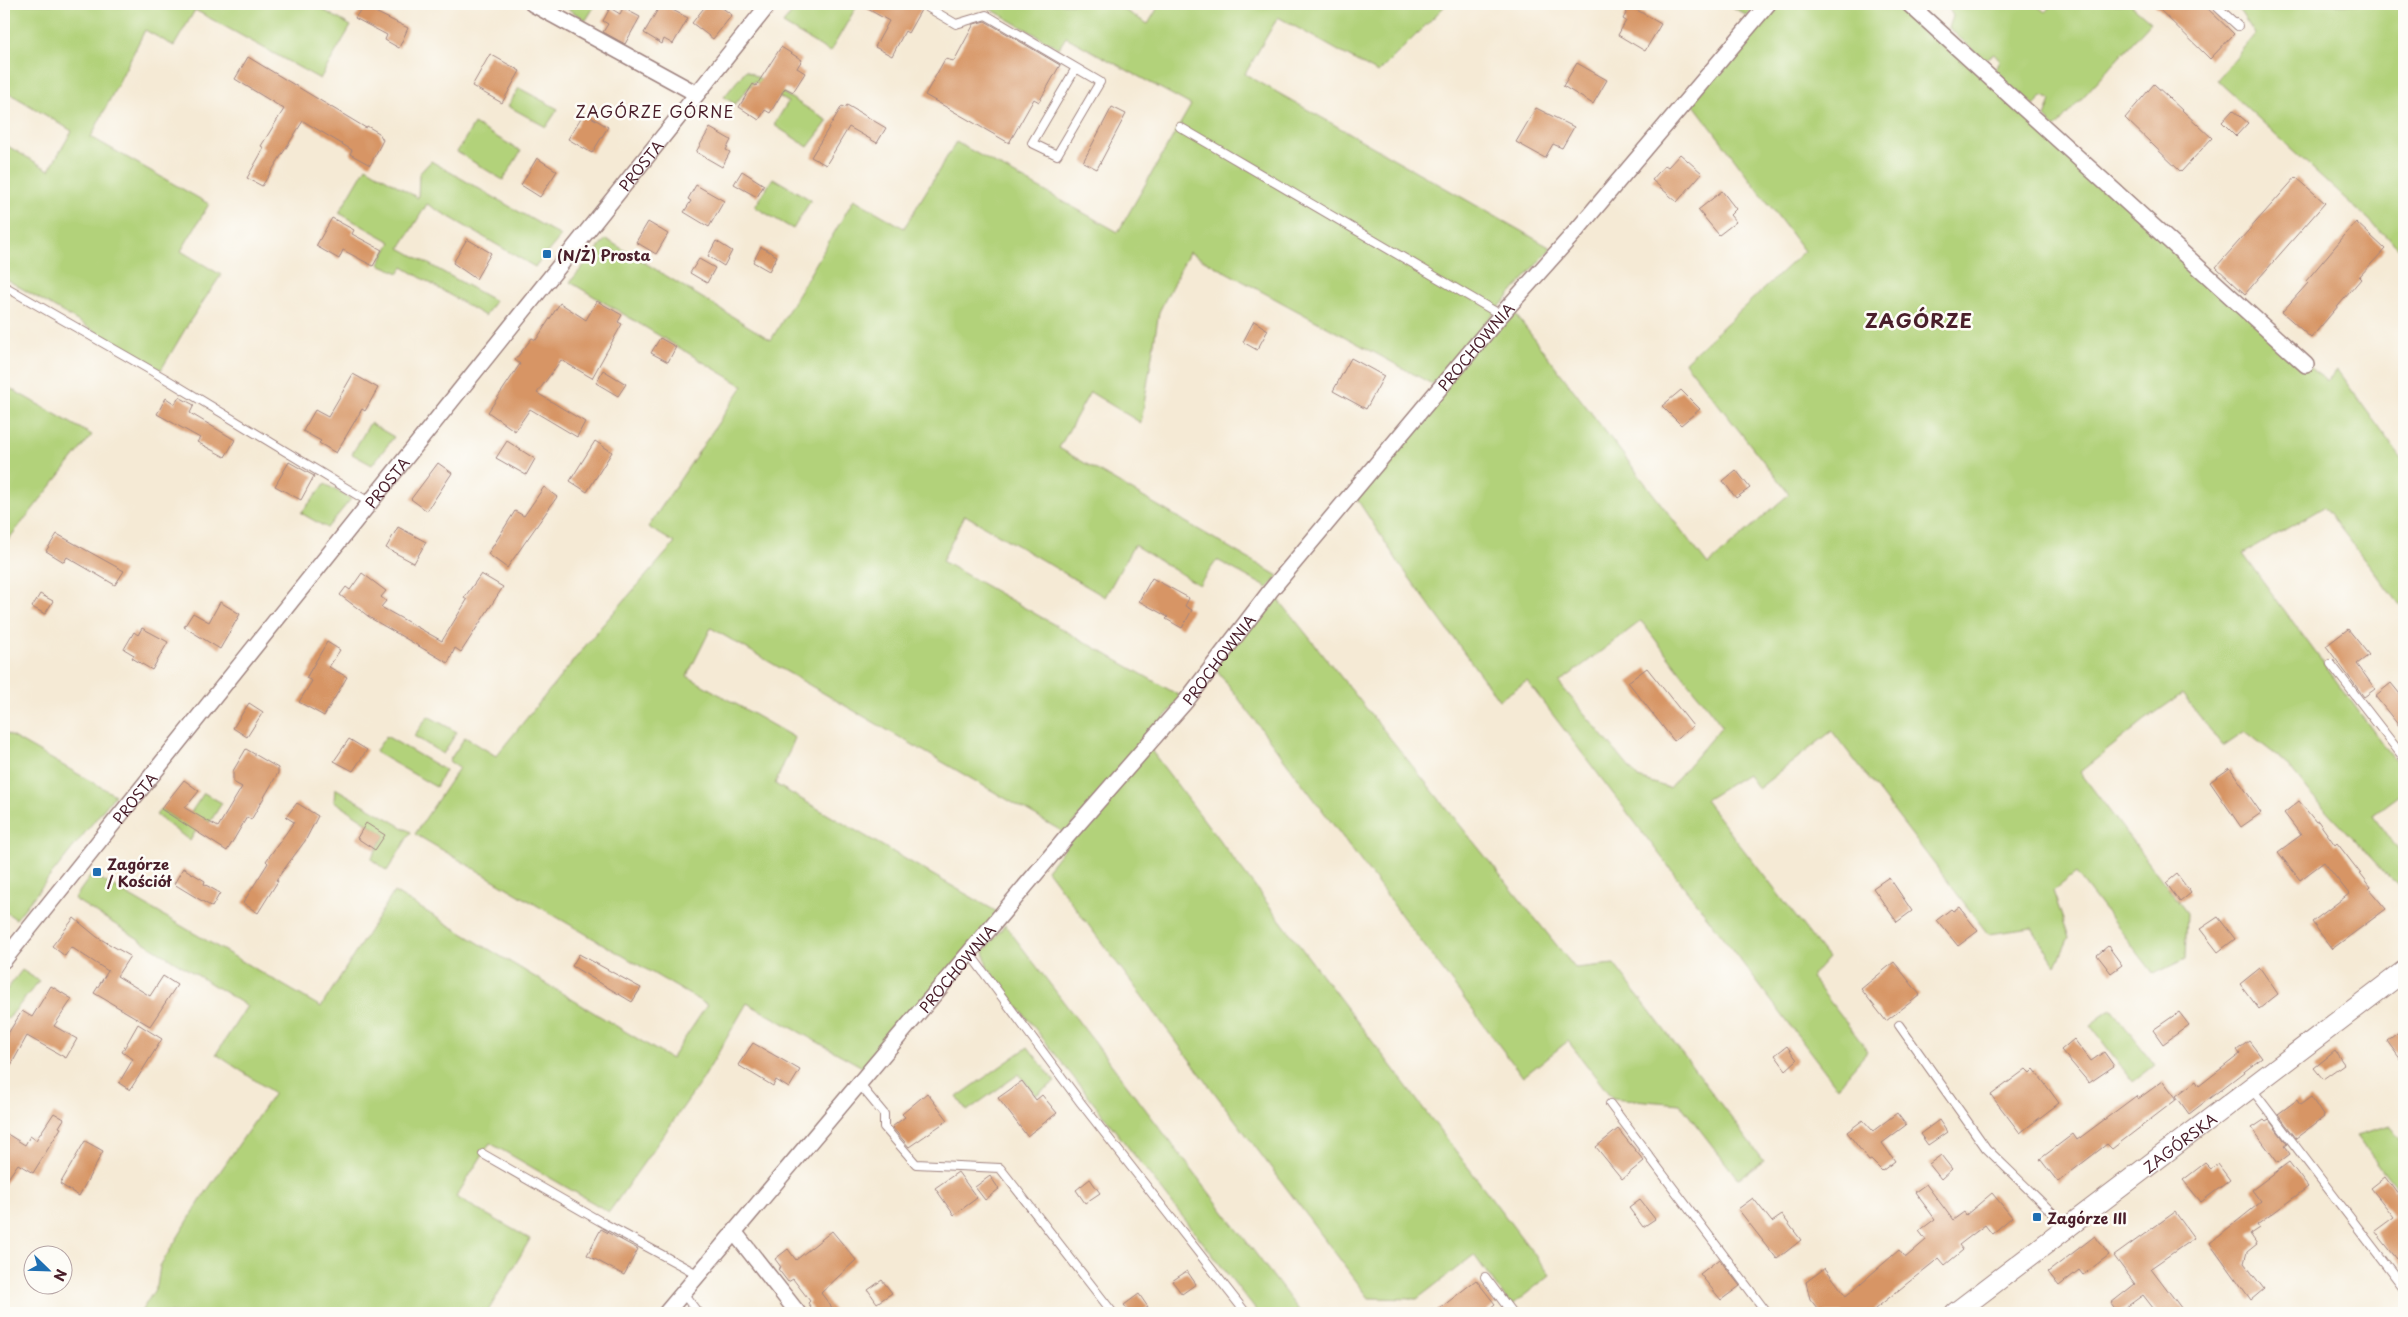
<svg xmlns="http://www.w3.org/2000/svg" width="2408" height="1317" font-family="'Playpen Sans',sans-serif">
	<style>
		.green { fill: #b2d27a; stroke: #7e7852; fill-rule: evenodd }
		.building { fill: #d79565 }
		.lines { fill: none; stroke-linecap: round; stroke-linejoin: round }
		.lane-casing { stroke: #a08480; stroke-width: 10 }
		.street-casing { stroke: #a08480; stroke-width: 18 }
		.secondary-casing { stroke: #a08480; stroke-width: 22 }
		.lane { stroke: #fff; stroke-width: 8 }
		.street { stroke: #fff; stroke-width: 15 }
		.secondary { stroke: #fff; stroke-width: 20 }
		.poi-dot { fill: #1f6fb2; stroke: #fdfcf7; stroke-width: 2 }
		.labels { text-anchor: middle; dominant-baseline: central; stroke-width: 5; stroke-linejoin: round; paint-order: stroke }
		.street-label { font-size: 15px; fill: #4a1f2b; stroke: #fdfcf7 }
		.poi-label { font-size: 15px; font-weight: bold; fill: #4a1f2b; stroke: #fdfcf7; text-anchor: start }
		.neighbourhood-label { font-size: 16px; letter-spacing: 1px; fill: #4a1f2b; stroke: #fdfcf7 }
		.district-label { font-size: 20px; font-weight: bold; letter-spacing: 1px; fill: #4a1f2b; stroke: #fdfcf7 }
	</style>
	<rect width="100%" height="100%" fill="#fdfcf7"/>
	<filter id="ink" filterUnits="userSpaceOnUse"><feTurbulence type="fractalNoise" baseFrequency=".02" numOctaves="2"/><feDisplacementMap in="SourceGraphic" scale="10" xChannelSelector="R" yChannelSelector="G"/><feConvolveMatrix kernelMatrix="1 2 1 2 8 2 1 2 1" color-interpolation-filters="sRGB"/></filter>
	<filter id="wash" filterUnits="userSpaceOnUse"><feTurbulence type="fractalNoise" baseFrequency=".0096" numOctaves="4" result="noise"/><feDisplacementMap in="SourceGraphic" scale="20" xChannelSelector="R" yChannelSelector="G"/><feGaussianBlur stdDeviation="1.12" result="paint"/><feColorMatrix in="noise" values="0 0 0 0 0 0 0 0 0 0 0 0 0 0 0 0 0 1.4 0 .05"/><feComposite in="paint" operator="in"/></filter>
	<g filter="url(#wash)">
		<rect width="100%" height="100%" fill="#f5ead5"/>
		<path class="green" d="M4,4H313L351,26L320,79L195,10L174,46L145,30L91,137L209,204L181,251L221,275L190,321L161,370L4,278V144L49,170L72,131L4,90Z
			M570,4H596L586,20L568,9Z
			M798,4H858L830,52L783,24Z
			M989,4H1114L1148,24L1160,4H1447L1378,73L1278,17L1245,74L1551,248L1432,384L1189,252L1159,312L1141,423L1090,392L1059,448L1278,576L1268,588L1217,560L1199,585L1134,545L1105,597L965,515L942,561L1182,697L1065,833L711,628L687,676L795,738L775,784L999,913L866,1069L747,1003L703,1079L609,1212L490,1143L456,1197L530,1239L487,1313H140L157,1286L160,1266L202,1198L274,1093L216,1054L247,1006L74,899L92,874L321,1007L394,892L671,1059L707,1005L415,834L459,768L449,761L465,737L496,756L599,629L675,543L648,527L743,386L570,282L606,239L771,340L854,199L904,228L956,142L1118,232L1191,105L1066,37L1059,48L987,7Z
			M1728,4H1757L1747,16Z
			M1768,4H1909L2306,365L2327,381L2337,370L2404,462V610L2324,507L2243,554L2404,773V792L2373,815L2404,858V890L2387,875L2310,793L2285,762L2245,731L2223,746L2182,694L2145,720L2080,772L2187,913L2185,959L2154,974L2076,873L2053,891L2069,937L2056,966L2032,928L1988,934L1832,731L1758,789L1747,774L1705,800L1828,958L1811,977L1868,1051L1837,1087L1527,681L1499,700L1400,565L1353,493L1509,306L1708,565L1789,494L1685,362L1804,251L1688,97ZM1641,621L1722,726L1669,788L1638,778L1559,683Z
			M1950,4H2035L2045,12L2053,4H2130L2151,22L2055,128L2045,117L2051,100L2043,96L2034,105L1994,74L2000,61L1994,54L1984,60L1949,28L1953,16L1948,7Z
			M2232,4H2400L2404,8V253L2217,80L2255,34L2241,13Z
			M746,70L828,121L808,147L774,125L788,102L754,81L735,104L724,97Z
			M519,88L558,109L546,127L508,106Z
			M474,124L521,151L503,180L457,152Z
			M431,161L561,236L535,267L427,204L400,248L495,301L485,316L403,267L399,273L379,264L391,242L339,213L366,167L418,198L419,174Z
			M773,178L811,200L793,229L755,207Z
			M4,385L92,435L4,545Z
			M370,423L394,437L372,465L352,454Z
			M325,484L351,499L327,528L301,513Z
			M1271,590L1575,968L1614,964L1764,1161L1738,1179L1680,1104L1612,1098L1568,1041L1523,1077L1214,666Z
			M428,716L457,732L443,754L414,736Z
			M4,732L115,795L16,919L4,911Z
			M386,736L445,770L436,787L375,752Z
			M1147,745L1550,1275L1511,1306L1474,1255L1417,1299L1369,1298L1047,870Z
			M335,788L411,832L387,871L371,859L385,835L334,801Z
			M204,793L222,803L210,822L203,818L190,841L156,815L161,809L183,824Z
			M1005,925L1301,1313H1258L987,967L984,951Z
			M22,970L39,981L8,1019L4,1017V993Z
			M2111,1009L2155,1065L2133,1082L2090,1025Z
			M1028,1047L1055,1082L1036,1095L1019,1074L967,1111L957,1097Z
			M2391,1126L2404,1142V1198L2357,1136Z"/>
		<g id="blocks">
			<path class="building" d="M661,4L688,18L673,44L664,39L662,44L644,33Z
				M707,4H717L732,15L713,39L692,23Z
				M859,4H916L921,10L908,33L905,31L892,56L875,47L889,21Z
				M2154,4H2203L2234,34L2210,59Z
				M363,6L408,28L399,48L385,40L387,35L355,18Z
				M1630,6L1661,24L1645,51L1618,35L1626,21L1623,19Z
				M610,8L620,14L623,8L640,17L625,44L603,32L608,24L603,21Z
				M985,21L1060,65L1039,102L1034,99L1009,143L925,95L945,59L954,61L974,24Z
				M781,47L802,60L797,68L805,73L793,92L785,88L770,113L765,110L759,120L739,107L753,84L756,86Z
				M490,54L520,71L502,103L472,86Z
				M248,57L366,128L367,126L379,133L383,140L370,165L350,154L352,150L303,121L262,186L247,178L264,148L261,146L284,109L235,79Z
				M1577,63L1607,80L1593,104L1563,86Z
				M2154,84L2212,138L2181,172L2125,118Z
				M847,105L886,128L877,143L849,127L826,165L811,157L842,106L845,108Z
				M1112,107L1126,114L1097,169L1083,162Z
				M1536,108L1574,127L1562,148L1553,144L1545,158L1516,142Z
				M2233,110L2248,123L2236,136L2222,122Z
				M584,113L608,127L592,153L568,139Z
				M710,128L731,140L726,150L730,152L722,167L696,152Z
				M1680,154L1702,173L1677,202L1652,180L1665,165L1668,167Z
				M537,158L557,171L540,197L521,185Z
				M742,171L764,185L757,197L734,184Z
				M2296,177L2325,203L2245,294L2216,267Z
				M696,185L724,201L709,227L684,212L691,201L688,199Z
				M1722,191L1736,209L1730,215L1736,222L1719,235L1698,210Z
				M332,218L354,230L352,234L382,250L373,266L343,250L339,259L316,246Z
				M648,222L668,234L656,254L636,242Z
				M2356,222L2385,249L2359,277L2361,279L2311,338L2282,312L2308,283L2306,281Z
				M467,239L491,253L476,279L453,263Z
				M716,241L732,251L724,266L708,256Z
				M761,247L777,256L769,271L753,262Z
				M699,259L715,268L707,283L690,273Z
				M597,301L622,315L618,322L622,324L592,378L561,360L537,393L585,422L577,437L530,409L515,431L488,412L520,364L515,360L532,338L536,340L560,303L586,320Z
				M1254,321L1268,330L1257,350L1243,342Z
				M660,338L676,347L668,362L651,353Z
				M1351,358L1384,376L1366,409L1333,391Z
				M603,370L626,384L618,396L596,383Z
				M353,374L378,388L365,411L362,409L336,453L319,443L321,441L303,431L315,410L328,417Z
				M1681,390L1700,409L1681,425L1662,406Z
				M179,397L194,405L190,413L235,440L225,457L197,442L200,438L157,414L166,398L175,404Z
				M507,441L535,459L526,475L496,458Z
				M595,441L612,452L587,492L570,481Z
				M289,462L314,476L301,500L275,486Z
				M438,463L452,473L427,511L411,499Z
				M1736,470L1750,488L1736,498L1723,481Z
				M544,487L557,497L507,568L488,554L515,511L524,516Z
				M398,527L426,542L414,563L386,548Z
				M57,534L124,571L115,585L67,557L64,562L46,551Z
				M362,573L386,591L381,597L386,601L381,607L442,641L467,600L464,598L481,574L503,587L461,652L455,648L448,663L372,619L340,595L346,587L350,590Z
				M1152,578L1189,598L1185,606L1192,610L1182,628L1166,619L1168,617L1139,601Z
				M40,594L53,601L45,614L32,607Z
				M220,602L240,614L220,649L184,627L193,613L209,622Z
				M142,628L168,642L152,670L132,658L134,655L124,649L134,632L138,635Z
				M2348,629L2369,655L2357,664L2375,689L2364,697L2326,646Z
				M327,642L340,650L329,667L347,677L324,716L299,702L312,681L306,678Z
				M1647,668L1693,726L1674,741L1628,682Z
				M2391,683L2404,699V732L2375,696Z
				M249,703L263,712L247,737L233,728Z
				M349,739L367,750L353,771L334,761Z
				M246,749L278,768V773L251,820L247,817L227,851L161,809L184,780L199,791L185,808L218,827L242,787L233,782V771Z
				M2230,768L2261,813L2241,827L2210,782Z
				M2299,801L2316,822L2318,821L2335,845L2337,843L2371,887L2369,889L2386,909L2332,949L2312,922L2349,894L2324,862L2300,880L2278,852L2301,835L2284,813Z
				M297,803L318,816L305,841L276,880L278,881L258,913L243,903L268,863L266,861L294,822L286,817Z
				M366,823L385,835L375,850L357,838Z
				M183,868L205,881L204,884L220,893L212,907L174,884Z
				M2177,874L2191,893L2180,902L2166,883Z
				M1889,877L1912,911L1897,922L1873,888Z
				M1959,907L1978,931L1958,946L1937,920L1951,909L1953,911Z
				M2218,917L2235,939L2218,952L2200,929Z
				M74,918L97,937L130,956L117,976L150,996L163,976L177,985L150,1026L94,993L108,971L71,947L65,956L52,946Z
				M2108,946L2122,965L2111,973L2097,955Z
				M579,954L641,988L632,1002L572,966Z
				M1894,962L1920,995L1886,1021L1861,989Z
				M2260,968L2278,994L2259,1009L2240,984Z
				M51,986L72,999L54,1026L77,1039L66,1058L27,1036L4,1078V1040L22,1011L32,1017Z
				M2179,1012L2189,1025L2163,1044L2153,1030Z
				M138,1024L162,1039L130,1090L119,1083L133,1059L122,1052Z
				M2404,1028V1064L2387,1041Z
				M2074,1039L2091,1061L2104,1052L2114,1066L2089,1083L2061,1050Z
				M2249,1041L2262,1058L2189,1114L2176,1096L2196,1081L2199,1086L2240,1054L2237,1050Z
				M753,1043L800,1070L789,1088L776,1080L773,1086L738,1065Z
				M1787,1046L1797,1060L1786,1070L1775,1055Z
				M2335,1051L2344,1064L2323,1079L2314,1068Z
				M2026,1069L2030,1073L2034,1069L2059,1103L2020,1133L1991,1095Z
				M1022,1081L1036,1100L1042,1095L1057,1113L1027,1136L998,1098Z
				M2163,1081L2177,1099L2112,1149L2107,1144L2058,1182L2040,1159L2073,1134L2077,1140L2136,1096L2138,1099Z
				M927,1093L948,1120L909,1147L892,1127L905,1117L902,1114Z
				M2311,1097L2324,1117L2296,1138L2278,1114L2297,1100L2300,1105Z
				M54,1113L64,1119L59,1127L61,1128L33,1173L18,1164L4,1184V1132L25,1145L30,1136L36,1140Z
				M1897,1113L1906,1125L1882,1143L1895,1161L1882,1171L1871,1160L1869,1161L1847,1132L1863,1120L1873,1131Z
				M1939,1120L1947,1132L1928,1145L1920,1134Z
				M2264,1120L2266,1122L2269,1120L2287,1144L2284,1146L2290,1154L2278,1163L2252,1128Z
				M1618,1129L1644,1161L1622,1179L1596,1147Z
				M85,1141L103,1151L79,1196L60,1184Z
				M1941,1155L1952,1169L1941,1179L1929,1164Z
				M2289,1162L2308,1187L2257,1225L2259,1228L2250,1234L2257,1244L2247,1252L2244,1263L2264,1289L2251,1300L2210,1243L2261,1202L2252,1190Z
				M2205,1163L2211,1169L2218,1164L2230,1180L2201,1202L2183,1180Z
				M958,1172L977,1198L954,1215L935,1188Z
				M990,1176L999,1189L985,1200L975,1187Z
				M2385,1177L2404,1203V1268L2375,1231L2394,1217L2371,1188Z
				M1090,1179L1100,1193L1085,1203L1076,1190Z
				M1926,1184L1953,1220L1964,1212L1966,1215L1992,1193L2012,1217L1992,1234L1985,1225L1959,1245L1963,1250L1945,1265L1939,1258L1870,1313H1821L1810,1299L1806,1282L1825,1268L1846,1296L1899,1250L1905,1258L1926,1240L1919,1231L1935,1219L1915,1192Z
				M1753,1198L1772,1222L1782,1215L1801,1240L1777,1259L1738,1209Z
				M1640,1200L1655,1219L1643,1227L1629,1208Z
				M2175,1212L2194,1238L2151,1268L2185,1313H2157L2143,1295L2118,1313L2111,1303L2135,1284L2114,1256Z
				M601,1229L638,1249L624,1275L587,1255Z
				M832,1231L856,1260L821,1293L836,1313H815L808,1303L810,1301L793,1279L788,1282L778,1269L781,1267L775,1259L788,1249L796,1260Z
				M2095,1236L2109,1255L2083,1275L2079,1270L2059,1286L2048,1272Z
				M1719,1259L1740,1286L1721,1300L1700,1274Z
				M1187,1271L1196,1284L1182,1294L1172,1281Z
				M882,1280L892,1293L877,1303L868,1290Z
				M1476,1280L1495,1304L1484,1313H1434Z
				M1139,1294L1148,1307L1140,1313H1131L1124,1305Z"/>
		</g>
	</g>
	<g filter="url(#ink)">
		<use href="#blocks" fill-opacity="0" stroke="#a08480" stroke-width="1"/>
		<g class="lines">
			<defs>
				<path id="lane" d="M922,4L956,24L986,15L1100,82L1057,155L1032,143L1076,68
					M2214,4L2238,26
					M1180,127L1501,315
					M4,286L166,379L369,502
					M2331,664L2404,758
					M970,954L1081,1103L1246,1313
					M1899,1025L1986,1148L2067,1227
					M860,1085L884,1114V1127L916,1164L1000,1168L1113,1313
					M2251,1088L2404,1288
					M1610,1104L1767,1313
					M483,1154L605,1224L699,1275
					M1485,1277L1512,1313
					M683,1293L698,1313"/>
				<g id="street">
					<path d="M533,4L697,94"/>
					<path d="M1909,4L2306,365"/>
					<path id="s1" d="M4,960L769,4"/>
					<path d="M735,1233L798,1313"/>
					<path id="s2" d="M666,1313L1065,839L1186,701L1271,590L1501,315L1576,231L1768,4"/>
				</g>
				<g id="secondary">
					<path id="s3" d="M1955,1313L2404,971"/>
				</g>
			</defs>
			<use href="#lane" class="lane-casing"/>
			<use href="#street" class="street-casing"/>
			<use href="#secondary" class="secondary-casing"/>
			<use href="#lane" class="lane"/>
			<use href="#street" class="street"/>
			<use href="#secondary" class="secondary"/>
		</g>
	</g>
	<g class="poi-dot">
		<rect x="542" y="249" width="10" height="10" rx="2.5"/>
		<rect x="92" y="867" width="10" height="10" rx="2.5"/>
		<rect x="2032" y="1212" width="10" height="10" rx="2.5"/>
	</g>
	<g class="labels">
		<g class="street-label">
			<text stroke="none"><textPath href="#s1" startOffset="1018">PROSTA</textPath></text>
			<text stroke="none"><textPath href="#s2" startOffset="1261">PROCHOWNIA</textPath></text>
			<text stroke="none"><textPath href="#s1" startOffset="612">PROSTA</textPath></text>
			<text stroke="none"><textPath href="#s2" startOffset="856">PROCHOWNIA</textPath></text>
			<text stroke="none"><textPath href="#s1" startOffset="208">PROSTA</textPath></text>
			<text stroke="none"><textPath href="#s2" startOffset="451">PROCHOWNIA</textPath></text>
			<text stroke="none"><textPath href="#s3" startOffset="282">ZAGÓRSKA</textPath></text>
		</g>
		<g class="poi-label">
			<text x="557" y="254">(N/Ż) Prosta</text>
			<text x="107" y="863">Zagórze<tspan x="107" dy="17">/ Kościół</tspan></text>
			<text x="2047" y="1217">Zagórze III</text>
		</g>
		<g class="neighbourhood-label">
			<text x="655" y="111">ZAGÓRZE GÓRNE</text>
		</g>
		<g class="district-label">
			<text x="1919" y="320">ZAGÓRZE</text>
		</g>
	</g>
	<rect width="2408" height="1317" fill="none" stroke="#fdfcf7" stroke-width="20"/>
	<g transform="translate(48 1270) rotate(113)"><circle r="24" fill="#fdfcf7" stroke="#b5a4a5"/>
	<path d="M0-4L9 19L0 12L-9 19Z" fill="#1f6fb2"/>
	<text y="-8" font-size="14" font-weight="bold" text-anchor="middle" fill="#4a1f2b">N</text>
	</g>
</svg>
